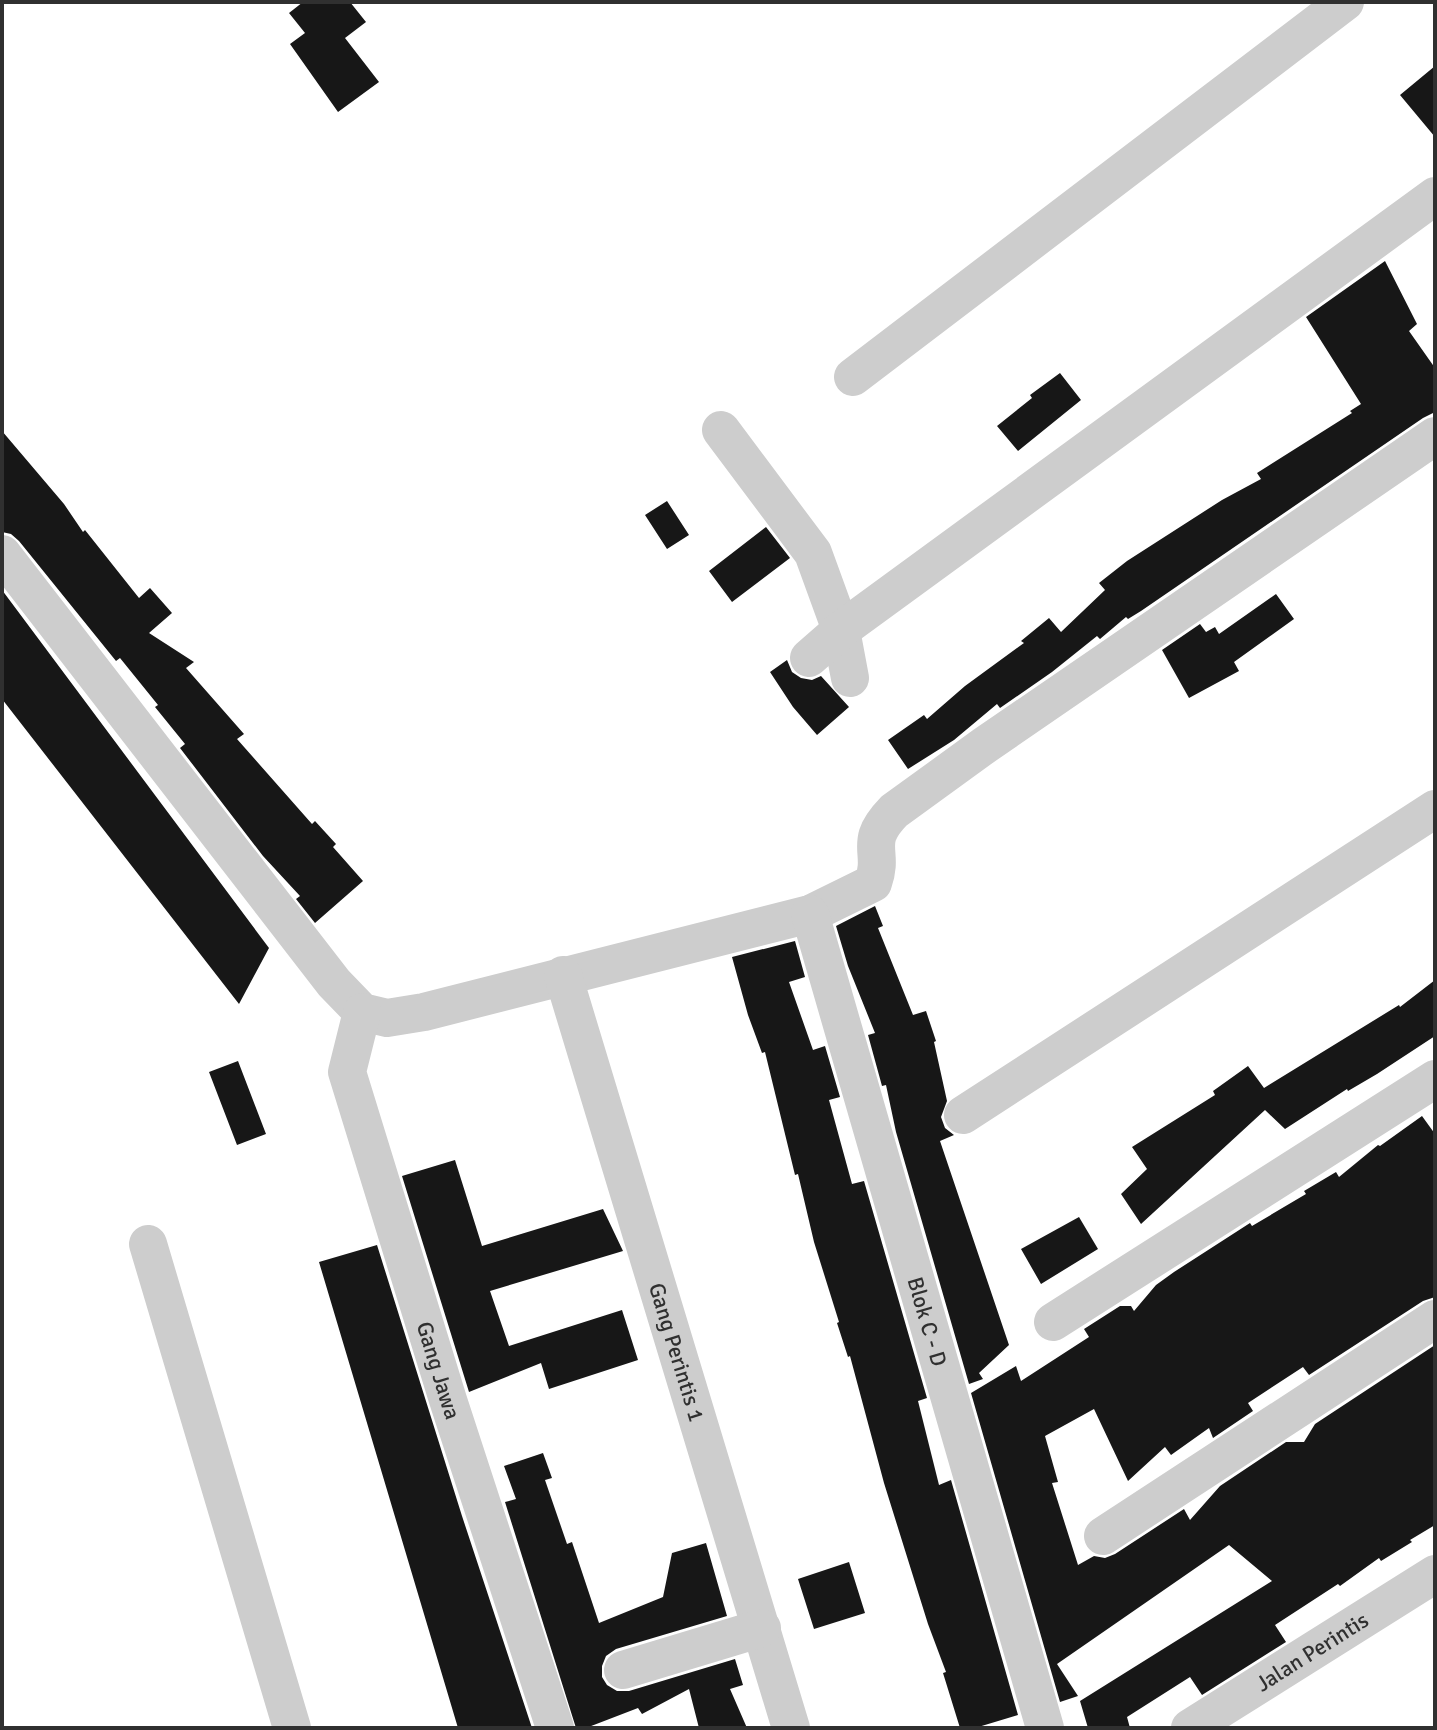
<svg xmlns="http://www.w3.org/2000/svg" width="1437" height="1730" font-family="Signika,sans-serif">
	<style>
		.building { fill: #171717 }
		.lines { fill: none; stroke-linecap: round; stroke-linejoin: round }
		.minor { stroke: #cdcdcd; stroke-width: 38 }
		.labels { text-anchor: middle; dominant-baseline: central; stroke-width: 8; stroke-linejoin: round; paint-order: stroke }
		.street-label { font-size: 22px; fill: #303030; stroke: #fff }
	</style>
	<rect width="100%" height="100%" fill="#fff"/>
	<path class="building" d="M303,2H350L366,22L345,38L379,82L338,112L290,44L305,33L289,13Z
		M1435,66V137L1400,95Z
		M1385,261L1417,324L1409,331L1435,368V412L1423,418L1141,611L1128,619L1126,617L1100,639L1097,636L1052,672L1000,708L997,704L954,740L908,769L888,740L924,715L927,719L965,686L1024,643L1021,641L1049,618L1061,632L1105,590L1099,583L1127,561L1222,500L1261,479L1257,473L1352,413L1350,411L1361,404L1306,317Z
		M1060,373L1081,400L1018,451L997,426L1032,398L1030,395Z
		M2,431L64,504L83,532L85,530L139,598L150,588L172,613L149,633L194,662L186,668L244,734L237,739L312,824L315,821L336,844L333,847L363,881L315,923L296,899L300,896L263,856L180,748L185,744L155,707L158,705L120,658L116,661L19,541L11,534L2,532Z
		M667,501L689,535L667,549L645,515Z
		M766,527L790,558L732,602L709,571Z
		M2,590L269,948L239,1004L2,699Z
		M1276,594L1294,619L1234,662L1239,671L1189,698L1162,650L1200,624L1206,632L1215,627L1219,634Z
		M787,660L792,672L801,678L812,680L821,676L849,707L817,735L793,707L770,672Z
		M875,906L883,926L878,928L913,1015L926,1011L936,1041L934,1042L947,1101L941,1117L945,1128L954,1135L940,1141L1009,1345L979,1373L983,1379L969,1384L896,1132L886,1085L882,1086L868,1035L875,1033L848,966L836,926Z
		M795,941L805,977L789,982L813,1050L825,1046L840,1097L829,1100L852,1184L864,1181L927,1398L918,1401L939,1485L951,1480L1018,1715L975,1728H960L943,1673L946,1672L928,1624L884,1483L850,1356L848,1357L837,1323L839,1322L814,1242L798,1174L795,1175L765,1052L762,1053L748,1015L732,957Z
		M1435,980V1036L1377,1074L1348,1091L1347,1089L1285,1129L1265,1110L1141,1224L1121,1194L1147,1169L1132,1147L1215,1095L1213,1091L1248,1066L1264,1088L1399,1005L1400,1007Z
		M238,1061L266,1134L237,1145L209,1072Z
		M1422,1116L1435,1134V1297L1423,1301L1309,1375L1303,1367L1248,1403L1253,1411L1213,1438L1209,1428L1171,1455L1165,1447L1128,1481L1094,1409L1045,1436L1058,1482L1052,1483L1078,1565L1094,1556L1105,1558L1115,1554L1184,1509L1190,1520L1220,1486L1286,1442H1304L1315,1424L1435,1345V1525L1410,1540L1412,1542L1381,1561L1379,1558L1340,1586L1338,1584L1275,1625L1286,1642L1202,1695L1190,1677L1127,1717L1130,1728H1088L1080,1701L1272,1581L1229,1545L1057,1664L1078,1696L1060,1702L971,1393L1016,1366L1021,1381L1089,1337L1084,1329L1120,1306H1131L1134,1311L1156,1285L1174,1272L1250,1223L1252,1226L1306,1194L1304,1191L1336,1172L1339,1177L1378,1145L1380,1146Z
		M455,1160L482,1246L603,1209L623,1251L490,1291L509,1346L622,1310L638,1360L549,1389L541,1363L469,1392L402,1176Z
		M1079,1217L1098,1249L1041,1284L1021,1249Z
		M377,1245L462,1516L532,1728H458L319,1262Z
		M543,1453L552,1478L545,1480L567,1544L572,1542L599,1623L663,1597L672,1553L706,1543L727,1616L616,1649L606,1656L602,1666V1677L607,1685L617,1691H629L735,1659L743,1685L730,1689L747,1728H699L689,1689L642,1714L638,1708L586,1728H576L505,1502L516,1499L504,1466Z
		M849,1562L865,1613L814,1629L798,1579Z"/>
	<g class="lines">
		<g class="minor">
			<path d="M853,377L1345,2"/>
			<path d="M721,430L813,553L841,630L850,678"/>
			<path d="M2,554L334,983L362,1012L387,1018L424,1012L810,914L873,883C885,850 862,844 894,811L985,745L1435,436"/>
			<path d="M809,658L841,630L1435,196"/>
			<path id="s1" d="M810,914L1045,1728"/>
			<path id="s2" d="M563,975L791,1728"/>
			<path id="s3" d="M362,1012L347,1072L448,1400L555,1728"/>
			<path d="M963,1115L1435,809"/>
			<path d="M148,1244L292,1728"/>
			<path d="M1053,1322L1435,1079"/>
			<path d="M1103,1536L1435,1319"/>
			<path d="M623,1670L762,1628"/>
			<path id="s4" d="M1190,1728L1435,1574"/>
		</g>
	</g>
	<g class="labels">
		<g class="street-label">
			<text stroke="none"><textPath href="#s1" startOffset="424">Blok C - D</textPath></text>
			<text stroke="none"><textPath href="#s2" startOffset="394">Gang Perintis 1</textPath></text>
			<text stroke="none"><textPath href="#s3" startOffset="374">Gang Jawa</textPath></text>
			<text stroke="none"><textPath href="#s4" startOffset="144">Jalan Perintis</textPath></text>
		</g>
	</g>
	<rect width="1437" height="1730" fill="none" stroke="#303030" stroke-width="8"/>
</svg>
